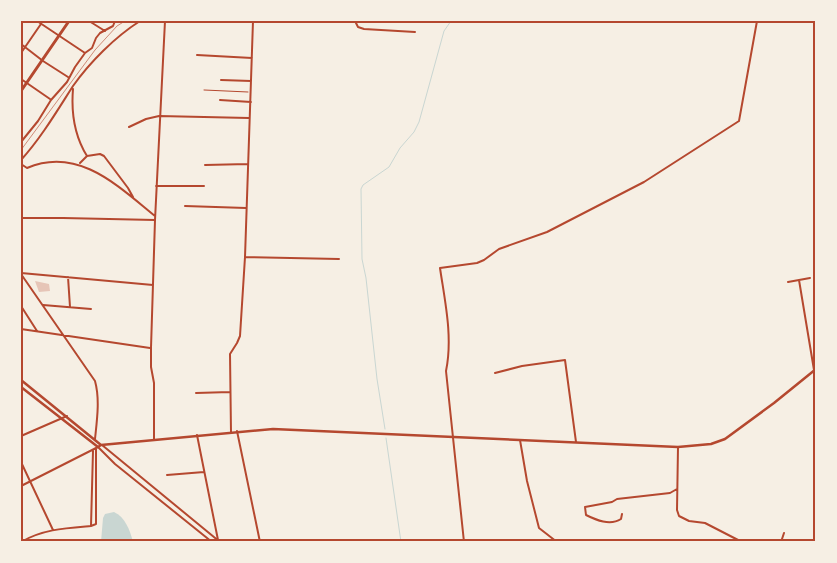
<svg xmlns="http://www.w3.org/2000/svg" width="837" height="563" font-family="Figtree,sans-serif">
	<style>
		.water { fill: #c9d6d2 }
		.lines { fill: none; stroke-linecap: round; stroke-linejoin: round }
		.stream { stroke: #c9d6d2; stroke-width: 1 }
		.building { fill: #e6c5b7 }
		.path { stroke: #b5482f; stroke-width: 1 }
		.minor { stroke: #b5482f; stroke-width: 2 }
		.secondary { stroke: #b5482f; stroke-width: 2.5 }
		.primary { stroke: #b5482f; stroke-width: 3 }
		.rail { stroke: #cf8b77; stroke-width: 1 }
		.neatline { fill: none; stroke: #b5482f; stroke-width: 2 }
	</style>
	<rect width="100%" height="100%" fill="#f6efe4"/>
	<path class="water" d="M114,512C125,517 130,530 133,542H101L103,518L105,514Z"/>
	<g class="lines">
		<path class="stream" d="M385,429L377,379L366,278L362,259L361,189L363,185L389,167L400,148L414,132L419,122L444,31L451,21
			M386,438L401,542"/>
	</g>
	<path class="building" d="M35,281L49,284L50,291L39,292Z"/>
	<g class="lines">
		<path class="path" d="M204,90L248,92"/>
		<path class="minor" d="M37,21L85,53
			M89,21L105,31
			M355,21L358,27L364,29L415,32
			M21,44L43,61L68,77
			M21,53L43,21
			M197,55L252,58
			M21,79L50,99
			M221,80L251,81
			M73,89C71,113 74,135 87,156
			M220,100L251,102
			M129,127L146,119L159,116L249,118
			M21,142L38,121L51,100L67,82L75,67L85,53L92,48L96,38L100,33L113,26L115,21
			M87,156L100,154L104,156L128,188L133,197
			M21,160C41,138 57,111 73,86C90,62 115,37 140,21
			M80,163L87,156
			M21,164L27,168C78,146 118,186 155,216
			M205,165L248,164
			M156,186H204
			M185,206L246,208
			M21,218H63L155,220
			M245,257L339,259
			M21,273L153,285
			M21,274L95,381C100,399 97,420 95,439
			M68,277L70,307
			M799,280L814,370
			M788,282L810,278
			M43,305L91,309
			M21,306L37,331
			M21,329L150,348
			M495,373L522,366L565,360L576,442
			M196,393L230,392
			M237,431L260,542
			M231,433L230,354L237,343L240,336L245,257L253,21
			M197,435L218,540L215,542
			M21,436L67,416
			M154,440V383L151,367V348L155,220L165,21
			M520,440L527,481L539,528L557,542
			M102,445L220,542
			M678,447L677,510L679,516L689,521L705,523L742,542
			M21,462L53,530
			M167,475L204,472
			M21,486L98,447L115,464L212,542
			M622,514L621,519C610,526 596,520 586,515L585,507L612,502L617,499L670,493L677,489
			M91,526L96,524V448
			M91,526L93,451
			M21,542C43,529 67,528 91,526
			M464,542L446,371C453,337 445,302 440,268L477,263L484,260L499,249L547,232L644,182L739,121L757,21
			M781,542L784,533"/>
		<path class="secondary" d="M21,380L101,445
			M21,387L98,447L101,445L273,429L678,447L711,444L725,439L774,403L816,369"/>
		<path class="primary" d="M21,91L69,21"/>
		<path class="rail" d="M21,150L95,50L117,26L125,21"/>
	</g>
	<rect width="837" height="563" fill="none" stroke="#f6efe4" stroke-width="45"/>
	<rect x="22" y="22" width="792" height="518" class="neatline"/>
</svg>
